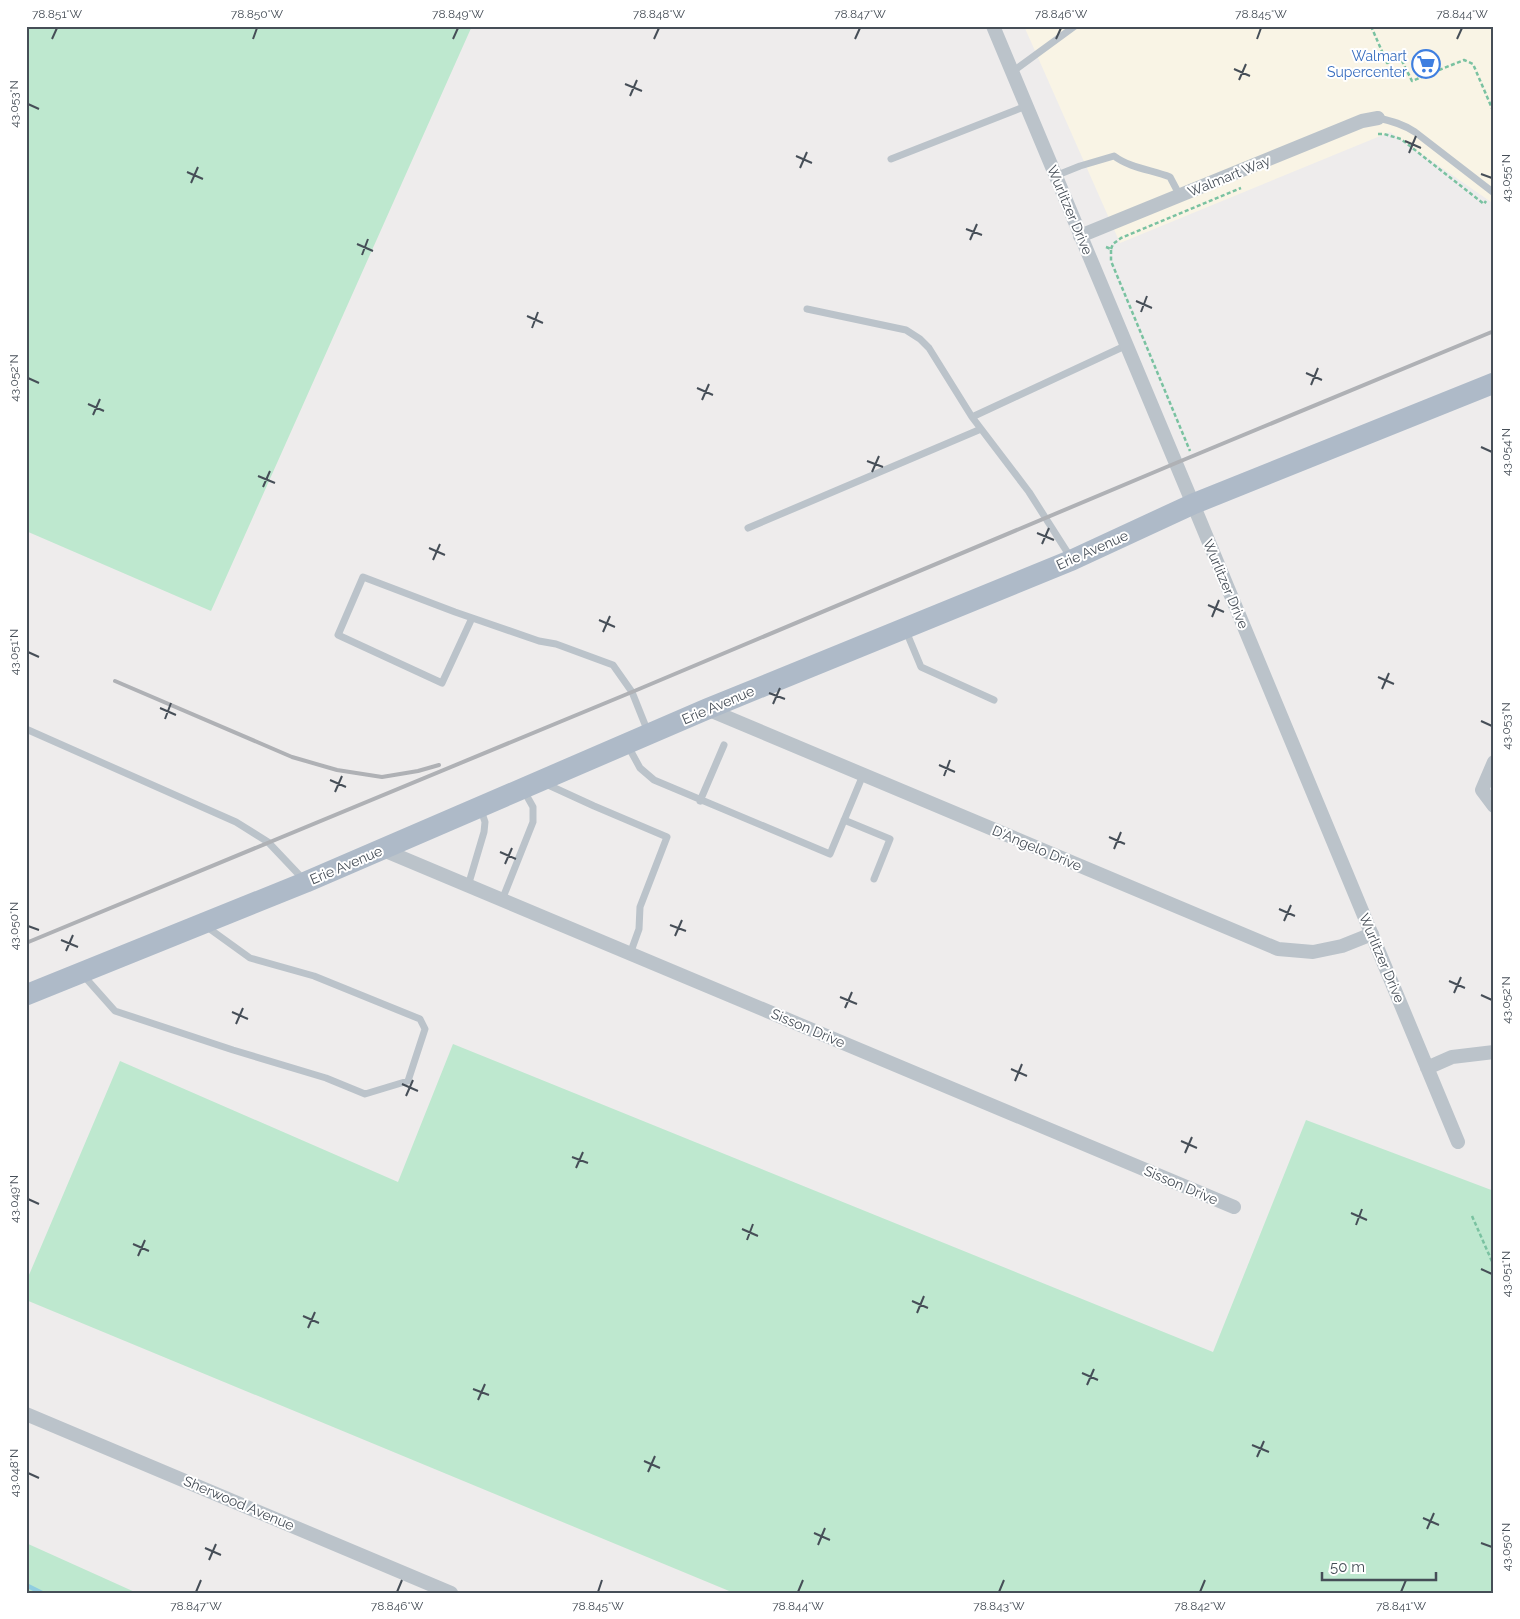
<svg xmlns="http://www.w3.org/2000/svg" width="1520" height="1619" font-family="Raleway,sans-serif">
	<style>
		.commercial { fill: #f9f4e5 }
		.green { fill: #bee8cf }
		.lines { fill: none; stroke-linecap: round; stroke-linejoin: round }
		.stream { stroke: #90cde0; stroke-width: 4.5 }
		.path { stroke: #7ac2a1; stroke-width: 2.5; stroke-dasharray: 4 2.5; stroke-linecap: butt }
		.lane { stroke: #bbc3ca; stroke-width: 7 }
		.street { stroke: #bbc3ca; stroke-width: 14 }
		.primary { stroke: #aebac8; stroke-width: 21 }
		.rail { stroke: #afb1b5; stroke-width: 4 }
		.ticks { fill: none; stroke: #464e57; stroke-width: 2 }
		.labels { text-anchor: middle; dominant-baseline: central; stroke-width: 4; stroke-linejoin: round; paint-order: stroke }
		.shop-label { font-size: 14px; fill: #366cbe; stroke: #fff; text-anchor: end }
		.street-label { font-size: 14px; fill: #464e57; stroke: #fff }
		.neatline { fill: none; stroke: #464e57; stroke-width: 2 }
		.ticks-label { font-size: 12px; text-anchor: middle; fill: #464e57 }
	</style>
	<rect width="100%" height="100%" fill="#eeecec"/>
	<path class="commercial" d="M1024,26H1494V204L1390,132L1120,243Z"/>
	<path class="green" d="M26,26H472L211,611L26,531Z
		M453,1044L1213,1352L1306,1120L1494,1191V1593H734L26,1300V1282L120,1061L398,1182Z
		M26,1543L137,1593H26Z"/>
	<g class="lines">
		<path class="stream" d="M26,1585L42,1593"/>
		<path class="path" d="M1371,26L1387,63L1400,57L1412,81L1464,60L1473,64L1494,113
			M1378,134H1384L1401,139L1484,204L1486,201
			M1106,247L1111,249V261L1190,451
			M1111,249L1113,244L1121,238L1241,188
			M1472,1216L1494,1266"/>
		<path class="lane" d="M1012,72L1075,26
			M1378,118C1392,121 1403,124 1415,132L1494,193
			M891,159L1026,106
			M1055,176L1080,166L1114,156C1130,168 1152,170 1170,177L1180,196
			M807,309L906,330L920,339L929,348L972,417
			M748,528L981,429
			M1071,558L1029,492L972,417L1127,345
			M472,618L442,683L338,635L363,577L455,612L539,641L556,644L613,665L632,692L648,732
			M906,631L921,667L994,700
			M26,729L236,822L268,842L304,880
			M628,746L640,768L654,780L830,854L863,775
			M546,784L594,806L667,837L640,907L639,929L630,954
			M700,801L724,745
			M844,820L890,839L874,879
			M468,886L484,832L485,822L481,810
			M502,900L533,822V807L524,791
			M83,975L115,1011L233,1050L326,1078L365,1094L408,1081L425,1029L420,1019L314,976L250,958L207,927"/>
		<path class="street" d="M993,26L1193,504L1458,1142
			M1080,236L1362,121L1378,118
			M707,709L1278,949L1313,952L1342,946L1372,934
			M1494,762L1482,790L1494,806
			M381,849L1234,1207
			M1427,1068L1452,1057L1494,1052
			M26,1414L451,1593"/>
		<path class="primary" d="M26,995L306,882L707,709L1072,560L1193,504L1494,383"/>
		<path class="rail" d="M115,681L292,757L337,770L382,777L418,771L439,765
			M26,943L632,692L1176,463L1494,331"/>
	</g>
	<path class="ticks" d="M52,39L57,28M253,39L257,28M453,39L458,28M654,39L659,28M855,39L860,28M1056,39L1061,28M1257,39L1261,28M1457,39L1462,28M1234,69L1250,76M1239,80L1246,64M625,84L642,91M630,96L637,80M28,104L39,109M1405,141L1421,148M1409,153L1416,136M796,156L812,163M800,168L807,152M187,172L203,179M1481,174L1492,178M191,183L198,167M966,229L982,235M970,240L977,224M357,244L373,251M362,255L368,239M1136,301L1152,308M1141,312L1147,296M527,316L543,323M532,328L538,312M1306,373L1322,380M28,378L39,383M1311,385L1318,368M697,388L713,395M702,400L709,384M88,404L104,411M93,415L100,399M1481,447L1492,452M867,461L883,467M872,472L879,456M258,476L275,483M263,487L270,471M1037,533L1054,540M1042,544L1049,528M429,548L445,555M433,560L440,544M1208,605L1224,612M1212,617L1219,600M599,620L615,627M603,632L610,616M28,652L39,657M1378,677L1394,684M1382,689L1389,673M769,693L785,699M773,704L780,688M160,708L176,715M165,719L171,703M1481,721L1492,726M939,765L955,772M944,776L950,760M330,780L346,787M335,792L342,776M1109,837L1125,844M1114,849L1121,832M500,852L516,859M505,864L512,848M1279,909L1295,916M1284,921L1291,905M670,925L686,931M28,926L39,930M675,936L682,920M61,940L78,947M66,951L73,935M1449,981L1465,988M1454,993L1461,977M1481,995L1492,1000M840,997L857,1004M845,1008L852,992M232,1012L248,1019M236,1024L243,1008M1011,1069L1027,1076M1015,1081L1022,1064M402,1084L418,1091M406,1096L413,1080M1181,1141L1197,1148M1185,1153L1192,1137M572,1157L588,1163M576,1168L583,1152M28,1199L39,1204M1351,1213L1367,1220M1356,1225L1362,1209M742,1229L758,1236M747,1240L753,1224M133,1244L149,1251M138,1256L145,1240M1481,1269L1492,1274M912,1301L928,1308M917,1313L924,1296M303,1316L319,1323M308,1328L315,1312M1082,1373L1098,1380M1087,1385L1094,1369M473,1389L489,1395M478,1400L485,1384M1252,1445L1269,1452M1257,1457L1264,1441M644,1461L660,1468M648,1472L655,1456M28,1473L39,1478M1423,1518L1439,1525M1427,1529L1434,1513M814,1533L830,1540M1481,1543L1492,1547M818,1545L825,1528M205,1548L221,1555M209,1560L216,1544M196,1592L201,1580M397,1592L402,1580M598,1592L602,1580M798,1592L803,1580M999,1592L1004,1580M1200,1592L1205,1580M1401,1592L1406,1580"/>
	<defs>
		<symbol id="supermarket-ring" viewBox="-11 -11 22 22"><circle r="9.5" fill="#fff" stroke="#3f7fe0" stroke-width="1.5"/><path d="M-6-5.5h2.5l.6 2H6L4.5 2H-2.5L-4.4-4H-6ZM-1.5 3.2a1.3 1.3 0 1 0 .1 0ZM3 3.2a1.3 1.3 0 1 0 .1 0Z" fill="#3f7fe0"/></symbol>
	</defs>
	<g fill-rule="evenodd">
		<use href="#supermarket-ring" x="1410" y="48" width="32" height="32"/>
	</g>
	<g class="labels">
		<g class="shop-label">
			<text x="1407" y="56">Walmart<tspan x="1407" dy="16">Supercenter</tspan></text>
		</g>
		<g class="street-label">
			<text transform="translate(1229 176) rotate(-22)">Walmart Way</text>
			<text transform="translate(1070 210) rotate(67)">Wurlitzer Drive</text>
			<text transform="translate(1092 550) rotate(-24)">Erie Avenue</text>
			<text transform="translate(1226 584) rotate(67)">Wurlitzer Drive</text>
			<text transform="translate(718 705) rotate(-23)">Erie Avenue</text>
			<text transform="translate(1037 848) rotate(23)">D'Angelo Drive</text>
			<text transform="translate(346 865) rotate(-23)">Erie Avenue</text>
			<text transform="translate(1382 958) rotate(67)">Wurlitzer Drive</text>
			<text transform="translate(808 1028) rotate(23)">Sisson Drive</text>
			<text transform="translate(1181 1185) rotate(23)">Sisson Drive</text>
			<text transform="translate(239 1503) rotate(23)">Sherwood Avenue</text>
		</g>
	</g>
	<rect width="1520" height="1619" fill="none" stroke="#ffffff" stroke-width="55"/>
	<path d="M1322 1572v8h114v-8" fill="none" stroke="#464e57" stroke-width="2.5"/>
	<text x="1330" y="1572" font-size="15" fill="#464e57" stroke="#ffffff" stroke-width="4" paint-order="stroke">50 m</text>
	<rect x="28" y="28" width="1464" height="1564" class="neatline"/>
	<g class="ticks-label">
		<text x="57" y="18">78.851°W</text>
		<text x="257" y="18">78.850°W</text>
		<text x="458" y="18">78.849°W</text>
		<text x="659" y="18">78.848°W</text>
		<text x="860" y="18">78.847°W</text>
		<text x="1061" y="18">78.846°W</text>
		<text x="1261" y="18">78.845°W</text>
		<text x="1462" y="18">78.844°W</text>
		<text transform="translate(14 104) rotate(-90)" y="4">43.053°N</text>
		<text transform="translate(1506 178) rotate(-90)" y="4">43.055°N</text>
		<text transform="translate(14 378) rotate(-90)" y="4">43.052°N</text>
		<text transform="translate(1506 452) rotate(-90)" y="4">43.054°N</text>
		<text transform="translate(14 652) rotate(-90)" y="4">43.051°N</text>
		<text transform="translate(1506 726) rotate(-90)" y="4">43.053°N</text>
		<text transform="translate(14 926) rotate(-90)" y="4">43.050°N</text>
		<text transform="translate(1506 1000) rotate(-90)" y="4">43.052°N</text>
		<text transform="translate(14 1199) rotate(-90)" y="4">43.049°N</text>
		<text transform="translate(1506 1274) rotate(-90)" y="4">43.051°N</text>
		<text transform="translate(14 1473) rotate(-90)" y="4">43.048°N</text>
		<text transform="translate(1506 1547) rotate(-90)" y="4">43.050°N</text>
		<text x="196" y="1610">78.847°W</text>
		<text x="397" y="1610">78.846°W</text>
		<text x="598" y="1610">78.845°W</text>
		<text x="798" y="1610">78.844°W</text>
		<text x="999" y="1610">78.843°W</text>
		<text x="1200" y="1610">78.842°W</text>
		<text x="1401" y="1610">78.841°W</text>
	</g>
</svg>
